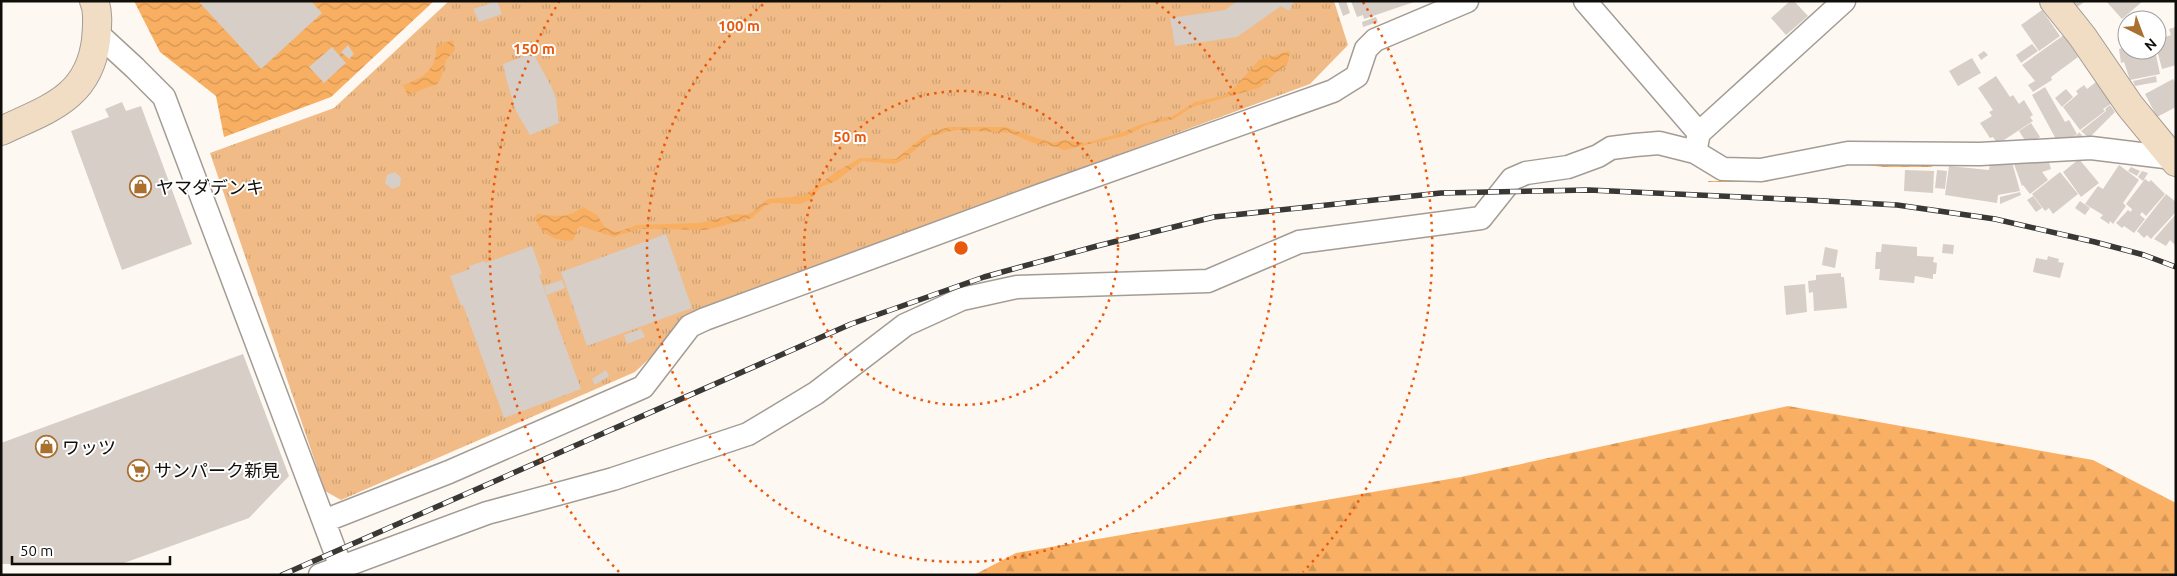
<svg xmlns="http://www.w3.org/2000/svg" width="2177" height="576" font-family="Ubuntu,'Noto Sans JP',sans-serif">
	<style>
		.forest { fill: url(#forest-firs) }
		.park { fill: url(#park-tufts) }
		.water { fill: url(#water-waves) }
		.building { fill: #d6cec7 }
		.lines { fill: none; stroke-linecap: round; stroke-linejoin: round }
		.street-casing { stroke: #a39c95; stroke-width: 25 }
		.secondary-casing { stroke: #a39c95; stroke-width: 30 }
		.street { stroke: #fff; stroke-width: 22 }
		.secondary { stroke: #f1dcc4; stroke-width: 28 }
		.rail-casing { stroke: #3a3834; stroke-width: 5.5 }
		.rail { stroke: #fff; stroke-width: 4; stroke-dasharray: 11; stroke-linecap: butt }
		.ring { fill: none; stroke: #e8590c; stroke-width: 2.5; stroke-dasharray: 2.5 5 }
		.labels { text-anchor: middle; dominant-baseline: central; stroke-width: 4; stroke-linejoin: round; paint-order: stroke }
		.poi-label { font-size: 18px; fill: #100e0b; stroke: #fff; text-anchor: start }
		.centre { fill: #e8590c; stroke: #fff; stroke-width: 2.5 }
		.ring-label { font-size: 15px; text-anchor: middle; font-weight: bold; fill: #e8590c; stroke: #fff; stroke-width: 4; stroke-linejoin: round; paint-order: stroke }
	</style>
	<defs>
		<pattern id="forest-firs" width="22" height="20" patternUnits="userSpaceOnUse" patternTransform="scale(1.25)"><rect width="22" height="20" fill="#fab064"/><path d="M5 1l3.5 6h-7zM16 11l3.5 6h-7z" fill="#d59655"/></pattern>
		<pattern id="park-tufts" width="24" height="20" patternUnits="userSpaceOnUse" patternTransform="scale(1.25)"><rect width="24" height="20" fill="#f0bb86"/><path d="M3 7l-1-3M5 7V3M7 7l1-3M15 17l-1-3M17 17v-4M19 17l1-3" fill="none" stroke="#cda072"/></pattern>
		<pattern id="water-waves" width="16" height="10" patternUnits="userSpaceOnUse" patternTransform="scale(1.25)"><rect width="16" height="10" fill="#f8af62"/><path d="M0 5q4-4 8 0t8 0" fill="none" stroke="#d49554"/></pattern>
	</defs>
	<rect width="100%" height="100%" fill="#fef8f2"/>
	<path class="forest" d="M1788,406L2093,460L2176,503V575H974L1016,553L1461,477Z"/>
	<path class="park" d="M449,1H1334L1348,45L1310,84L704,307L635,372L341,500L325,491L210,153L334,108Z"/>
	<path class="water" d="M134,1H434L331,97L224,137L216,96L160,52Z
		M453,40L455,50L446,60L441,78L437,84L408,95L403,85C424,78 437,69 436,46Z
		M1289,51L1290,53L1287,65L1279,70L1259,88L1192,107L1174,119L1147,125L1125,136L1064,150L1057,147L1033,143L1011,133L958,130L946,132L930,137L903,160L895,164L862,161L836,181L821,187L810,200L800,204L773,203L766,205L752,218L706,230L648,229H638L614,237L581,226L578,228L573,240C557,243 539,233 535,217L537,214C555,216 567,219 583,207L597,215L604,226L612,231L618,232L637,225L700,223L736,214L745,215L751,213L768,199L803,196L836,172L860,158L896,159L924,136L948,127H1005L1052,143L1065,140L1085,143L1118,134L1142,124L1173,116L1195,102L1223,96L1235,87L1259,60Z
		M1858,162L1884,165L1932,166V167H1883L1850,163L1806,171L1766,182H1708V181H1765L1824,164Z"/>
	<path class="building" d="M198,1H311L322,13L261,69Z
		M497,1L502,14L479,22L473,9Z
		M1237,1H1294L1289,11L1281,6L1237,37L1175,46L1170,18L1225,10Z
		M1346,1L1350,13L1343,16L1338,2Z
		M1351,1H1414V2L1364,19L1363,15L1357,17Z
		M1790,1H1794L1808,16L1786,35L1771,18Z
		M2073,1H2086L2077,7Z
		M2106,1H2143L2122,19Z
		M2042,10L2060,36L2039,51L2021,25Z
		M1376,17L1378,22L1363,27L1362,22Z
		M2176,27V65L2162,69L2157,50V40L2171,35L2169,29Z
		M2127,32V50H2155L2160,74L2130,80L2124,62L2121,63L2119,49L2122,48L2119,34Z
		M2064,35L2078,57L2051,77L2052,80L2033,92L2028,85L2035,81L2022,65Z
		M2032,44L2038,51L2021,63L2016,55Z
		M348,45L354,54L349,59L341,52Z
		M332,47L346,63L324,83L309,67Z
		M1984,51L1988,55L1981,60L1978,55Z
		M533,53L551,86L556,98L559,123L530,135L516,111L507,82L503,64Z
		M1972,58L1981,73L1958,86L1949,71Z
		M1996,76L2010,97L2013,95L2019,104L2024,100L2033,115L2030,117L2033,121L1998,144L1993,137L1990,138L1980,123L1992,116L1989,112L1993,110L1978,88Z
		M2156,76L2157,82L2135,86L2133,81Z
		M2173,79L2176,84V107L2157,117L2145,94Z
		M2096,82L2112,103L2103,109L2105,111L2080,130L2063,107L2078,94L2076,91L2084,85L2087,89Z
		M2045,87L2065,122L2069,120L2077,134L2067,141L2078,134L2079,132L2086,140L2057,141L2032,95Z
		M2066,89L2073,97L2062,107L2055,98Z
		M122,102L126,111L141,106L192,244L122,270L71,131L109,117L105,109Z
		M2110,105L2115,112L2089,138L2081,131L2106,111L2105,109Z
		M2031,123L2040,137L2028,145L2019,131Z
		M2047,156L2051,169L2042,172L2048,180L2030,194L2023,185L2022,186L2014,164L2033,157Z
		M2079,159L2099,183L2081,197L2063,172Z
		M2012,162L2020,191L1998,195L1997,203L1945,195L1949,166L1989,170L1990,163Z
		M2119,165L2139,180L2123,203L2126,206L2113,224L2110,221L2109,224L2100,218L2103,215L2085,204L2098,186L2103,189Z
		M2131,167L2140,171L2137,176L2128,171Z
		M1905,170L1934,171L1933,193L1904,191Z
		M1937,170L1947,171L1945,189L1935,188Z
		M2142,171L2148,173L2143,181L2138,177Z
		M395,172L401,178L400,186L392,189L385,183L387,175Z
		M2060,172L2078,194L2053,214L2049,208L2045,211L2032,194Z
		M2145,179L2149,182L2151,180L2165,194L2146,216L2142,212L2140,215L2145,219L2134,233L2124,226L2122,228L2116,223L2128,210L2131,212L2132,209L2126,204Z
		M2020,192L2021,195L2000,204V197Z
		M2166,194L2176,202V212L2151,239L2147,235L2144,238L2137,231Z
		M2033,196L2042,208L2036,212L2027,200Z
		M2080,201L2090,208L2085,215L2075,208Z
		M2176,214V246L2170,240L2166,246L2154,239Z
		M666,234L692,308L587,346L561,272Z
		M1882,244L1917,247V256L1934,257L1933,262L1937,263L1936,274H1933V279L1915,276L1914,283L1879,280L1880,269H1875L1876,252H1881Z
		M1943,244L1954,245L1953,254L1942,253Z
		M532,246L542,274L539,275L581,389L504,418L463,305L461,306L450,276L470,269L469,266L484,261L485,263Z
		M1825,247L1838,250L1835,268L1822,265Z
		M2048,256L2059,259L2058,262L2064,263L2060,278L2033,272L2036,258L2047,260Z
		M1841,273V277H1844L1847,308L1814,311L1813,292L1809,293L1808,281L1816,280V275Z
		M562,280L565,288L547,295L544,286Z
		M1805,284L1807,312L1786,315L1784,286Z
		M641,329L645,337L627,344L624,335Z
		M243,354L289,476L249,518L124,563L1,564V443Z
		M606,370L609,376L595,385L592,379Z"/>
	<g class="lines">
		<defs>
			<path id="street" d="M1585,1L1699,133
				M97,33L135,68L164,97L341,567
				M1695,152L1699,133L1844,1
				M324,521L449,472L643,387L690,326L705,319L1041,195L1333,91L1357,76L1366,49L1375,40L1467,1
				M320,575L487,513L613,479L748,434L816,393L905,325L962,299L1017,287L1208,281L1299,242L1481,218L1512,179L1526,173L1568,167L1598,156L1611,148L1635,145L1659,143L1695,152L1723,169L1761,170L1848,153L1980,154L2091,148L2173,158L2176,156"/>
			<path id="secondary" d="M2054,1L2082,36L2130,106L2176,162
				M1,131C48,109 89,98 96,40C97,28 99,12 94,1"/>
		</defs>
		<use href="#street" class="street-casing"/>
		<use href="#secondary" class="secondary-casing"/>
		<use href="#street" class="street"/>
		<use href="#secondary" class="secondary"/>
		<defs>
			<path id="rail" d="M282,575L851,324L984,277L1097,246L1214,217L1441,193L1589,190L1807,200L1897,205L1995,219L2095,242L2144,255L2176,267"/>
		</defs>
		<use href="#rail" class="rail-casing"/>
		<use href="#rail" class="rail"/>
	</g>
	<g class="ring">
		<circle cx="961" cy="248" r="157"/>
		<path d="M1156 2A314 314 0 1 1 766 2"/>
		<path d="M619 572A471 471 0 0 1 559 2M1363 2A471 471 0 0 1 1303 572"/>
	</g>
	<defs>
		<symbol id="shop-ring" viewBox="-11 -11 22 22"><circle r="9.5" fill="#fff" stroke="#aa7030" stroke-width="1.5"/><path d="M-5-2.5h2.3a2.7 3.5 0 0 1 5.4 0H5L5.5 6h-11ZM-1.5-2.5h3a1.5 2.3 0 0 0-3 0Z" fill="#aa7030"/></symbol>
		<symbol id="supermarket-ring" viewBox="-11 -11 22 22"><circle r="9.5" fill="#fff" stroke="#aa7030" stroke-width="1.5"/><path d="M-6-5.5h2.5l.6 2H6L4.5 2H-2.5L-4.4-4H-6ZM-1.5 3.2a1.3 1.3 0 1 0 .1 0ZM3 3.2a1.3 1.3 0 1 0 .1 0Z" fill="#aa7030"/></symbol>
	</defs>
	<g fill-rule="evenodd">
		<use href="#shop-ring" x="128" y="174" width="25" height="25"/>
		<use href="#shop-ring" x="34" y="434" width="25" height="25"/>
		<use href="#supermarket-ring" x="126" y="458" width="25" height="25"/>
	</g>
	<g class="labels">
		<g class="poi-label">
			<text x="156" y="187">ヤマダデンキ</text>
			<text x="62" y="447">ワッツ</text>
			<text x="154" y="470">サンパーク新見</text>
		</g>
	</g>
	<circle cx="961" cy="248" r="8" class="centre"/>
	<g class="ring-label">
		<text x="739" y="31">100 m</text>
		<text x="534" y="54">150 m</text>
		<text x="850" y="142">50 m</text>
	</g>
	<rect width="2177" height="576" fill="none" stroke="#100e0b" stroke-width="5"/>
	<g transform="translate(2142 35) rotate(138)"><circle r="24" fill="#ffffff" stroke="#9f9f9d"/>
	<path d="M0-4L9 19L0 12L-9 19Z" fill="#aa7030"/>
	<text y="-8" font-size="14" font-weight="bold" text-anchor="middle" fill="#100e0b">N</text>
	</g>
	<path d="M12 556v8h158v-8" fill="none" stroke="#100e0b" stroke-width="2.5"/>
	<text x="20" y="556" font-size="15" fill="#100e0b" stroke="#ffffff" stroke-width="4" paint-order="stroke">50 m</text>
</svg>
